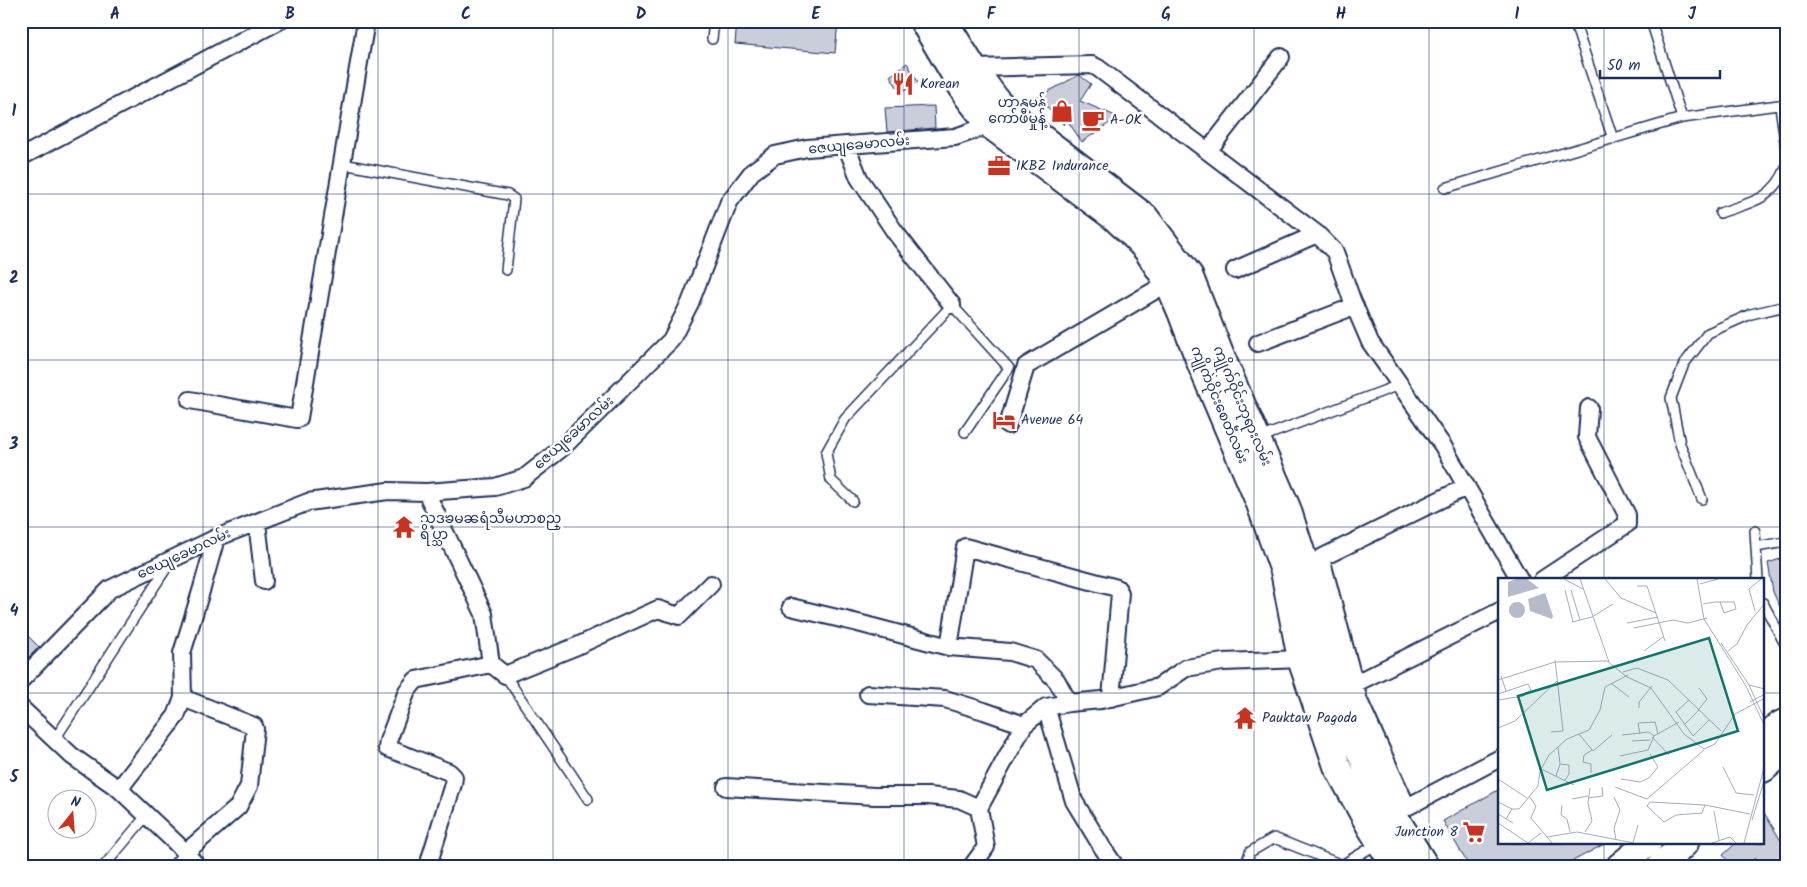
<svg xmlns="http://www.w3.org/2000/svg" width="1807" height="887" font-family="Kalam,'Noto Sans Myanmar',sans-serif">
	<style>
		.building { fill: #caceda; stroke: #1b2f5e }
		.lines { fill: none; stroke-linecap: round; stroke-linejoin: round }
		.lane-casing { stroke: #1b2f5e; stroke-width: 12 }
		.street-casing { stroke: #1b2f5e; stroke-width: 20 }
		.primary-casing { stroke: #1b2f5e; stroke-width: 30 }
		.lane { stroke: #fff; stroke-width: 9 }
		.street { stroke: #fff; stroke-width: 16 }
		.primary { stroke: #fff; stroke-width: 26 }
		.grid { fill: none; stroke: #1b2f5e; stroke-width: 1; stroke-opacity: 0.55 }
		.labels { text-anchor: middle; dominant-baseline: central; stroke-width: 5; stroke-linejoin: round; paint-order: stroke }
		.poi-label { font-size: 14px; fill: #1b2f5e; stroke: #fff; text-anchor: start }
		.street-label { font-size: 14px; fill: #1b2f5e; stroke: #fff }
		.inset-road { fill: none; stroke: #a4acbf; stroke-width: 1 }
		.view { fill: #0f766e; fill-opacity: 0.15; stroke: #0f766e; stroke-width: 2.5 }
		.inset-edge { fill: none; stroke: #1b2f5e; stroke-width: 2.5 }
		.neatline { fill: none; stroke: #1b2f5e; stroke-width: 2 }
		.grid-label { font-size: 16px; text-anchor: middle; font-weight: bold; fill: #1b2f5e }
	</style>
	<rect width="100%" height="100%" fill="#fff"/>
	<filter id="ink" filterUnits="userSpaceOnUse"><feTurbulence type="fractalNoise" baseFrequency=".02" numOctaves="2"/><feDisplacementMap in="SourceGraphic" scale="10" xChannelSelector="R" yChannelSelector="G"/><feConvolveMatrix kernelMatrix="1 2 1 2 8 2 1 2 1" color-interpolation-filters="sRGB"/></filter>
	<g filter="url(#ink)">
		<path class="building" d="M737,21H838L835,53L735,44Z
			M907,63L918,82L901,93L890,76Z
			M1079,75L1091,84L1080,101L1118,117L1082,142L1067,120L1064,125L1038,97Z
			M934,106L935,128L887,132L885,108Z
			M1786,557V620L1773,592L1768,563Z
			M21,629L39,647L21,665Z
			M1500,789V843H1606L1564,866H1469L1443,821Z
			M1763,811L1786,849V866H1760L1755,858L1746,866H1732L1723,855L1736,843H1763Z"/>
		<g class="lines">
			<defs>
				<path id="lane" d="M1574,21L1613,139
					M1651,21L1682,118
					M712,39L714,21
					M1780,106L1786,149
					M343,164L508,195L514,199L506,270
					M1445,188L1682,118L1786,104
					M1720,213C1750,202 1772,201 1786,168
					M1259,438L1399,385
					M1702,499L1680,444L1671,398L1684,364L1708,333L1751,314L1786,306
					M853,501L831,480L826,453L845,419L952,305L1009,368L965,432
					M1755,531L1758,580
					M1756,547L1786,542
					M1763,603L1786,646
					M505,675L588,799
					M55,739L169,564
					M104,866L147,815
					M172,866L185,853
					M1249,866L1247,861L1250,852L1274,838L1342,865L1377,844"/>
				<path id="street" d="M973,68L1092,65L1098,68L1317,234L1335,252L1352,300L1370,342L1443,446L1520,580
					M846,145L859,178L895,232L952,305
					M1208,151L1281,57
					M21,157L279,21
					M1235,270L1317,234
					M1258,343L1355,306
					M190,400L297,419L299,418L366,21
					M1008,425L1026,366L1176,278
					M1466,487L1321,558L1359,701L1407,807L1500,758
					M426,492L484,614L491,664L505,675L577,646L658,609L679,616L711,584
					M257,522L264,581
					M1542,580L1627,524V515L1587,437L1589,408
					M791,607L858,623L949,647L1010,652L1036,660L1057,681L1069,703L1101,700L1158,687L1186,668L1223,662L1301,659L1309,657
					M949,647L965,547L1117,588L1120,593L1111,698
					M21,680L110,589L216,538L308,502L388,491L426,492L495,487L524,478L562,448L671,340L690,303L729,202L752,172L775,155L807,148L955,137L990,125L995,120
					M1354,684L1500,611
					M868,694L945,699L984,711L1024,725
					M183,698L254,726L255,729L249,786L238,807L185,853
					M1046,707L1074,801L1102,847L1115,866
					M21,708L72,756L119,789L177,844L197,866
					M726,787L874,796H928L959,799L979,808L1024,725L1046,707L1069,703
					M119,789L176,716L183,698L182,653L202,588L216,538
					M430,859L453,784L454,777L449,772L387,748L388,741L407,691L416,680L491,664
					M972,866L986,847L979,808"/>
				<path id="primary" d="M923,21L968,97L990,125L1115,218L1133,235L1147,250L1169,284L1181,312L1200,362L1260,504L1284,571L1301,659L1337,766L1371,828L1395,866
					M944,21L973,68L997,101L1014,117L1145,217L1189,275L1220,354L1287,508L1305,564L1325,653L1347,723L1376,787L1425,866
					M1763,739L1778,726L1786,722
					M1763,769L1786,749
					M1620,866L1648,843
					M1661,866L1685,843"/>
			</defs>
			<use href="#lane" class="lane-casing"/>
			<use href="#street" class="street-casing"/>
			<use href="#primary" class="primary-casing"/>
			<use href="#lane" class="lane"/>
			<use href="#street" class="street"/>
			<use href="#primary" class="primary"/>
		</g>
	</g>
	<path class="grid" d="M203,21V866M378,21V866M553,21V866M728,21V866M904,21V866M1079,21V866M1254,21V866M1429,21V866M1604,21V580M21,194H1786M21,360H1786M21,527H1786M21,693H1500M1763,693H1786M1604,843V866"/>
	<defs>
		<symbol id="restaurant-bare" viewBox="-9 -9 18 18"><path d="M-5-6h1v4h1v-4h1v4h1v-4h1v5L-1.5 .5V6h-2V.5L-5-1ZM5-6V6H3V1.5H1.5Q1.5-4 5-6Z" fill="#c8321e" stroke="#fff" stroke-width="2.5" paint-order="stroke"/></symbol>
		<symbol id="shop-bare" viewBox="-9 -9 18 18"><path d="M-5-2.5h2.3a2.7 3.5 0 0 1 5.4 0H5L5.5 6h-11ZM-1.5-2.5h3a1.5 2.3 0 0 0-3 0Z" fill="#c8321e" stroke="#fff" stroke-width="2.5" paint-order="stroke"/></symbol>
		<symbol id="cafe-bare" viewBox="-9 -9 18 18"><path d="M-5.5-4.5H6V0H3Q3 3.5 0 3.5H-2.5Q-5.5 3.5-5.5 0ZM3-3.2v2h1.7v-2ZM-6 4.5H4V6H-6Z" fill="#c8321e" stroke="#fff" stroke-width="2.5" paint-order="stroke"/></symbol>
		<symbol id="office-bare" viewBox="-9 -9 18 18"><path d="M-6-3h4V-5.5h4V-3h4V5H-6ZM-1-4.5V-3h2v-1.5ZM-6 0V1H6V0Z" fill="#c8321e" stroke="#fff" stroke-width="2.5" paint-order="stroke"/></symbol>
		<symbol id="hotel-bare" viewBox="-9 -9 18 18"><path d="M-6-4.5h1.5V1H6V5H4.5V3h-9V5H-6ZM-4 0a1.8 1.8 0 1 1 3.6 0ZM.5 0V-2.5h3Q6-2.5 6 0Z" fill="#c8321e" stroke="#fff" stroke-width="2.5" paint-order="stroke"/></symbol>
		<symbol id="temple-bare" viewBox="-9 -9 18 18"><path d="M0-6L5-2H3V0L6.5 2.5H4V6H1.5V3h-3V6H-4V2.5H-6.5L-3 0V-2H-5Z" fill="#c8321e" stroke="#fff" stroke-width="2.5" paint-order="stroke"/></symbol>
		<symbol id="supermarket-bare" viewBox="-9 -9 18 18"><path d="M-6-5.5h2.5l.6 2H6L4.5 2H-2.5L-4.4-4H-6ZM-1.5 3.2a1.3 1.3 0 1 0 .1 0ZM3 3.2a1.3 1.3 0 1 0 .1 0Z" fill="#c8321e" stroke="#fff" stroke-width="2.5" paint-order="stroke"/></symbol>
	</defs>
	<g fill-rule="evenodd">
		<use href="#restaurant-bare" x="887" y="68" width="32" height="32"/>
		<use href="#shop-bare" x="1046" y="95" width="32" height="32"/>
		<use href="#cafe-bare" x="1077" y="104" width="32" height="32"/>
		<use href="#office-bare" x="983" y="150" width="32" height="32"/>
		<use href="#hotel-bare" x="988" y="404" width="32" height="32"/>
		<use href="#temple-bare" x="388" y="511" width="32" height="32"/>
		<use href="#temple-bare" x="1229" y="702" width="32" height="32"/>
		<use href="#supermarket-bare" x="1458" y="816" width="32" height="32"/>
	</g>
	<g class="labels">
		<g class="poi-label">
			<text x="920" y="84">Korean</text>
			<text x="1046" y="103" text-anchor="end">ဟာနုမန်<tspan x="1046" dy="16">ကော်ဖီမှုန့်</tspan></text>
			<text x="1110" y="120">A-OK</text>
			<text x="1016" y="166">IKBZ Indurance</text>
			<text x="1021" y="420">Avenue 64</text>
			<text x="420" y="519">သဒၶမၼရံသီမဟာစည္<tspan x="420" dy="16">ရိပ္သာ</tspan></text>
			<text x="1262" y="718">Pauktaw Pagoda</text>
			<text x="1458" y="832" text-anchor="end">Junction 8</text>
		</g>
		<g class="street-label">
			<text transform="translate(859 145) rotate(-5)">ဇေယျခေမာလမ်း</text>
			<text transform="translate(1219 405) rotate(67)">ကျိုက်ဝိုင်းစေတီလမ်း</text>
			<text transform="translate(1242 406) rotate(67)">ကျိုက်ဝိုင်းဘုရားလမ်း</text>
			<text transform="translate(574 433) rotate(-42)">ဇေယျခေမာလမ်း</text>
			<text transform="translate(184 554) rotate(-25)">ဇေယျခေမာလမ်း</text>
		</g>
	</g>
	<g transform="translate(1498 578)">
		<rect width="266" height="266" fill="#fff"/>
		<path d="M18,1H29L41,10L10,19V4ZM47,15L55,38L54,41L32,33L30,21ZM11 32a8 8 0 1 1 16 0a8 8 0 1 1-16 0Z" fill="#b5bbca"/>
		<path class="inset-road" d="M66,1L85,11M82,1L111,84M107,1L123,20L158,35M199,1L206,41L248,108L267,149M202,6L220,1M139,8H149L167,63M67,12L75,44M73,12L82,42M205,26L217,24H236L238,31L226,35L222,24M257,33L251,11L263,1M74,44L94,39L115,26M129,45L160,39M136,50L175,42L190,45L209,40M223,65L251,107L267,142M146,73L165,59M230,73L239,66L249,47L267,25M125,94L139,90L170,102L223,153M3,98L8,113M0,102L57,84L109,83L129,99L153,110L186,156L206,171L217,166L237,136L267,120M114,106L131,119M251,107L267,111M0,116L30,106L33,112L25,118L0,122M191,122L178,134L195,158L211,142M252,124L267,116M141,130V124L154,108M201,131L209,121L201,110M186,147L201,132M0,150L17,143L59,103M53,154L65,153L57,82M81,156L95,173L114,157M142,156L140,145L157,144L160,156M124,157L151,154L156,158L181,144M154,159L171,177M134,163L152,162M122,178L150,172L156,158M62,186L71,187V196L67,202M225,189L238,215L256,217M43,191L76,207M93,195V186L85,184L86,177L94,172M58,198L62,186L60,169M0,201L29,220M123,201L142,204L151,200L160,189L152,176M117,209L149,221L206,172M31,218L38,228L33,240L54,265M116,219L122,232L116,250L118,262M90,220L105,218L104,209M74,221L90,218M0,224L14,231M64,227L63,237L69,241L72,254M207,227L204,235L178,237L166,244L149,228L152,224L207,227L252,236M216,233L221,262M0,236L15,245M8,241L14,231H21L40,208L42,193L51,177L69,161L91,152L102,132L107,109L130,97M254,242L267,200M0,245L30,265L43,255M87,254L94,243L90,225L92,210M49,259L79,254L136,265M135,265L140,247M214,265L232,259L238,265M246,265L267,186"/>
		<path class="view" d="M211,60L240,153L49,212L20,118Z"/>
		<rect width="266" height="266" class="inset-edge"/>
	</g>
	<rect width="1807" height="887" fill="none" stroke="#fff" stroke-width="55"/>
	<g transform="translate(72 814) rotate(17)"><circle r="24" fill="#ffffff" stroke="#a4acbf"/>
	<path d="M0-4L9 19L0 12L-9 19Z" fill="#c8321e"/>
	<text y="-8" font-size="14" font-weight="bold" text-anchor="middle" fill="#1b2f5e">N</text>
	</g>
	<path d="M1600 70v8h120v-8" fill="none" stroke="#1b2f5e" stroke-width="2.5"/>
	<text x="1607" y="70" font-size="15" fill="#1b2f5e" stroke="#ffffff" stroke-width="4" paint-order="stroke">50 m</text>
	<rect x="28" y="28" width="1752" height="832" class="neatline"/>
	<g class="grid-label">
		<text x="115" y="19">A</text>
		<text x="290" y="19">B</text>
		<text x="466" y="19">C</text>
		<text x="641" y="19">D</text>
		<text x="816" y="19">E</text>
		<text x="991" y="19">F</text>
		<text x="1166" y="19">G</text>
		<text x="1341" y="19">H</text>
		<text x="1517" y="19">I</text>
		<text x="1692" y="19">J</text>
		<text x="14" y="116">1</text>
		<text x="14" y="283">2</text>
		<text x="14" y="449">3</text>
		<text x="14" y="616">4</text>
		<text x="14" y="782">5</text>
	</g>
</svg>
